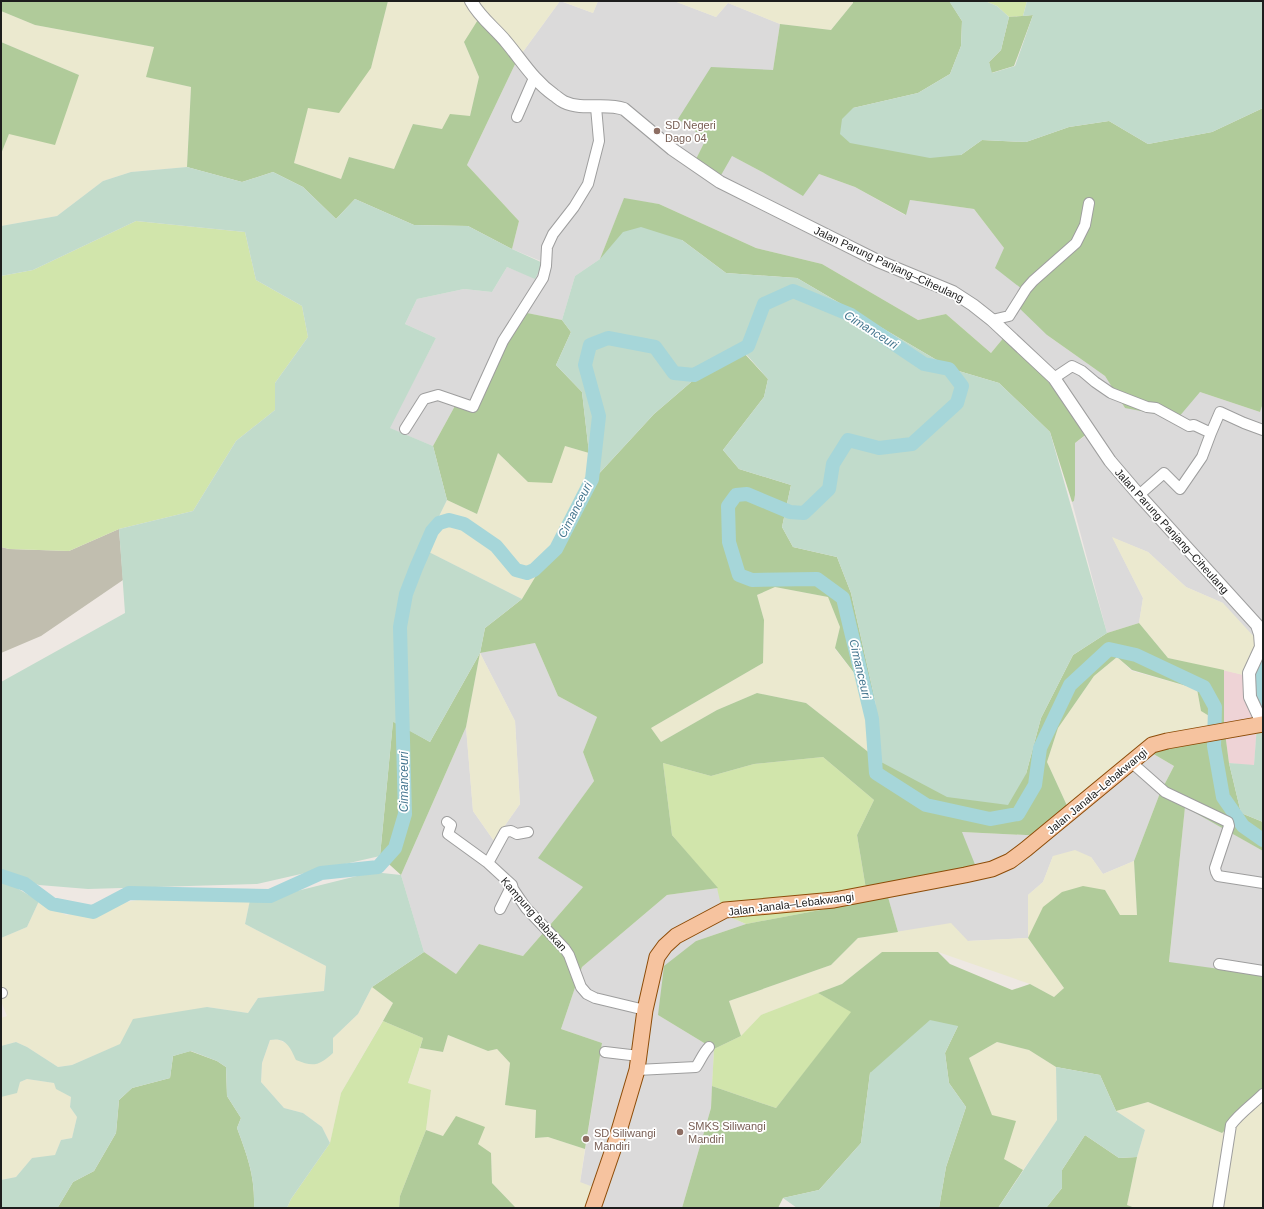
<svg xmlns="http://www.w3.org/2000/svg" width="1264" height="1209" font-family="Arial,sans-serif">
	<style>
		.residential { fill: #dbdada }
		.commercial { fill: #eed3d6 }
		.construction { fill: #c1beaf }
		.farmland { fill: #ebe9cf }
		.grass { fill: #d1e5ab }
		.forest { fill: #b0cb9a }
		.wetland { fill: #c1dbcb }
		.water { fill: #a6d6d9 }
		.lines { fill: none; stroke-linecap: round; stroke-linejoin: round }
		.river { stroke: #a6d6d9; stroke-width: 14 }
		.minor-casing { stroke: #9e9e9e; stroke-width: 12 }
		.tertiary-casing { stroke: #9e9e9e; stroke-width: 14 }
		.primary-casing { stroke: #8d4c08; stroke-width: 17 }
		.minor { stroke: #fff; stroke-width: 10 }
		.tertiary { stroke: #fff; stroke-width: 12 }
		.primary { stroke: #f6c39f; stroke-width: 15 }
		.education-dot { fill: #8d6e63; stroke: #fff; stroke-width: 1.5 }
		.labels { text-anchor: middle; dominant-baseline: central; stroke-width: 3.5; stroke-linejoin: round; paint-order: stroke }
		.education-label { font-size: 11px; fill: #785e54; stroke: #fff; text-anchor: start }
		.street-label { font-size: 11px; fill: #1d1d1d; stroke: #fff }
		.water-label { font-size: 12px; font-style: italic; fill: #467790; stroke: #fff }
	</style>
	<rect width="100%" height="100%" fill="#eee8e3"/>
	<path class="residential" d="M560,1L593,13L598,1H674L716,17L728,3L780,24L773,70L706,139L695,161L732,156L764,173L819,174L855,187L905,215L910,200L974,209L1004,248L1022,289L1047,335L1105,376L1125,408L1200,392L1260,412L1263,403V660L1253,659L1223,603L1186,587L1148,552L1113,538L1143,598L1139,623L1107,633L1072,502L1074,501L1075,495V443L1088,434L1005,336L991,353L946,314L918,320L822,264L756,248L659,204L624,199L600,259L575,276L562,320L526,313L510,334L477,412L456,404L433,446L389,428L436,338L405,324L417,299L464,289L492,292L507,267L535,278L543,262L512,249L519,221L467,165L517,60Z
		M535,643L558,696L597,717L583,752L594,781L539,858L584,886L523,956L479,944L456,974L424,952L401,875L466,727L473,811L494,841L520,804L515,721L480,653Z
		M1145,749L1174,766L1160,793L1134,861L1103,874L1091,857L1053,856L1043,882L1028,895V938L967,941L898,932L888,897L979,877L961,832L1046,836Z
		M1185,806L1263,851V975L1169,963Z
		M718,888L723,914L746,924L696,941L658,1015L714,1049L711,1108L682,1208H598L580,1183L602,1043L561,1029L582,967L667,895Z"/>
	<path class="commercial" d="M1224,670L1248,676L1257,726L1254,766L1229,763L1224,725Z"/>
	<path class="construction" d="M119,529L123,580L41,636L1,653V547L9,549L69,551Z"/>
	<path class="farmland" d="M388,1H560L517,60L464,42L479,77L470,116L442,129L413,124L394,169L349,157L341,179L294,163L308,107L371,68Z
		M561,1H598L593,13Z
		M674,1H853V3L831,30L780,24L728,3L716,17Z
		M1,11L35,25L154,47L147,77L191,87L187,167L131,172L103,181L57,216L1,226V154L9,134L79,75L1,42Z
		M565,446L589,453L595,478L522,599L423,549L447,500L477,514L498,453L528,482Z
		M1112,537L1148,552L1186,587L1223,603L1257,640L1248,676L1168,658L1139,623L1143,598Z
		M775,587L828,597L840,627L835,649L875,700L881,762L806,703L757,693L717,710L661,742L651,728L763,663L764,620L757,595Z
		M480,653L515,721L520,804L494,841L473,811L466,727Z
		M1117,657L1132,671L1197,689L1201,711L1224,725L1145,749L1069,810L1047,762L1058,728L1094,676Z
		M1075,850L1091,857L1103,874L1134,861L1137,915H1120L1105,890L1028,938L1064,988L1054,997L1030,984L938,952H882L842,984L761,1015L741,1036L729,1001L831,965L858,938L951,923L968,941L1028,938V895L1043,882L1053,856Z
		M161,895H251L245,924L326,966L324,991L258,998L248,1013L207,1007L72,1065L58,1067L27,1047L16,1042L1,1046V1018L7,1016L1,1001V938L27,927L39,901L66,915Z
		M372,987L393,1003L341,1093L330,1143L322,1127L303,1113L284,1108L261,1082L262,1063L270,1040L277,1039L290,1045L333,1053V1038L358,1014Z
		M448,1035L488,1051L497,1049L510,1063L505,1104L536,1110L535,1138L548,1137L585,1149L580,1182L604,1191L598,1208H516L492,1183L491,1153L426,1130L431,1090L408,1084L420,1048L443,1052Z
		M997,1042L1029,1050L1056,1067L1057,1120L1023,1170L1004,1159L992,1115L969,1058Z
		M27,1079L54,1083L57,1089L71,1097L70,1107L77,1117L72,1138L61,1140L55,1156L32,1158L16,1177L1,1180V1097L20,1082Z
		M1263,1094V1208H1135L1127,1205L1137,1157L1145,1130L1116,1111L1148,1102L1222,1133Z"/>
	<path class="grass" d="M985,1H1027L1023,16L1009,17L997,6Z
		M136,221L245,232L256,280L302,306L308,337L275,383V410L236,441L193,511L119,529L69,551L9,549L1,547V276L33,270Z
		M823,757L874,800L857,835L868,901L746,924L723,914L717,888L672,835L663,763L711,776L754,764Z
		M818,993L852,1012L776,1108L712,1086L714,1049L741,1036L761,1015Z
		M383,1021L423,1038L408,1083L431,1090L426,1130L400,1196L399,1208H287L291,1199L330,1143L341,1093Z"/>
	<path class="forest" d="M1,1H388L371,68L339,113L308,108L294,163L341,179L349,157L394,169L413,124L442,129L450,114L470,116L479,77L464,42L481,15L517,60L467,165L519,221L512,249L468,226L414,225L355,199L336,219L303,187L273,172L242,182L187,167L191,87L146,77L154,47L35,25L1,11Z
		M853,1L950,2L962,21L961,46L950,74L918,93L853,108L961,155L982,140L1026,142L1069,127L1109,121L1148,144L1212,132L1263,108V403L1260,412L1200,392L1178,418L1125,408L1105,376L1047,335L1014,303L1022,289L995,268L1004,248L974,209L910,200L906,215L855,187L819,174L803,196L764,173L732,156L720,177L695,161L706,139L678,119L711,67L773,70L780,24L831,30L853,3Z
		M1033,15L1014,66L991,73L989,62L1001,50L1009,17Z
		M1,42L79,75L55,145L9,134L1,154Z
		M624,198L659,204L756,248L822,264L918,320L946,314L991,353L1005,336L1029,357L1088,433L1075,443V495L1074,501L1072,502L1050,432L999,383L952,369L797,278L726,273L682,240L600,259Z
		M527,313L562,320L571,332L556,365L582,392L589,453L565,446L552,483L528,482L498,453L477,514L447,500L433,446L456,404L477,411L510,334Z
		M744,353L768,379L764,397L723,450L739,469L791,485L782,527L793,547L837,557L851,593L875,700L835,648L840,627L828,597L775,587L757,595L764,620L763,663L651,728L661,742L717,710L757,693L806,703L881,762L1026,774L1041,718L1073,655L1107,633L1139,623L1168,658L1224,670V725L1229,763L1241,813L1263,822V851L1185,807L1169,962L1263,975V1094L1222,1133L1148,1102L1116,1111L1100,1075L1056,1067L1029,1050L997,1042L969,1058L992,1115L1016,1121L1004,1159L1023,1170L998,1208H939L946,1167L966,1107L949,1083L945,1053L958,1026L870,1073L861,1143L819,1190L783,1198L778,1208H682L711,1108L712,1086L776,1108L851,1012L818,993L842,984L882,952H938L950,964L1012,990L1030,984L1054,997L1064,988L1028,938L1043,907L1062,892L1083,886L1105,890L1120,915H1137L1134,861L1160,793L1174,766L1145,749L1224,725L1201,711L1197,689L1132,670L1117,657L1094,676L1058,728L1047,762L1069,810L1046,836L962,832L980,877L888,897L898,932L858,938L831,965L729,1001L741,1036L714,1049L658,1015L664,966L696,941L746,924L868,901L857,835L874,800L823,757L754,764L711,776L663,763L672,835L718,888L667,895L582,967L561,1029L602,1043L585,1149L548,1137L535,1138L536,1110L505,1105L510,1063L497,1049L488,1051L448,1035L443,1052L420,1048L423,1038L383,1021L393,1003L372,987L424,952L456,974L479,944L523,956L583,887L538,858L594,781L583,752L597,717L558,696L535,643L480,653L466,727L401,875L380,856L393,721L430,742L480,653L485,628L522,599L595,478L654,414L704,371Z
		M190,1051L217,1061L226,1067L227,1096L241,1118L237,1128C248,1158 255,1176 254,1208H38L58,1207L73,1182L94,1171L116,1133L119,1100L132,1088L170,1078L173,1056Z
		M456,1116L485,1127L478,1144L491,1153L492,1183L516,1208H399L400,1196L426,1130L443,1136Z
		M1085,1135L1119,1158L1137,1157L1127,1205L1135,1208H1046L1062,1188V1170Z"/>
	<path class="wetland" d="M949,1H985L997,6L1009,17L1001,50L989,62L992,73L1015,66L1033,15L1023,16L1027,1H1263V108L1212,132L1148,144L1109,121L1069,127L1026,142L982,140L961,155L930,158L850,143L840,134L842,119L853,108L918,93L950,74L961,46L962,21Z
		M187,167L242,182L273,172L303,187L336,219L355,199L414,225L468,226L512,249L543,263L535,279L507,267L492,292L464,289L417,299L405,324L436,338L390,428L433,446L447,500L423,549L522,599L485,628L480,653L430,742L393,722L380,856L257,884L88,889L39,885L1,871V682L125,613L119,529L193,511L236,441L275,410V383L308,337L302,306L256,280L245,232L136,221L33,270L1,276V226L57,216L103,181L131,172Z
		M641,227L682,240L726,273L797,278L952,369L999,383L1050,432L1107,633L1073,655L1041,718L1026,774L1008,805L947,797L881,762L875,700L851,593L837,557L793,547L782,527L791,485L739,469L723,450L764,397L768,379L745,353L704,371L654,414L595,478L589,453L582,392L556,365L571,332L562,320L575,276L600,259L623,232Z
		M1263,723V822L1241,813L1229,763L1254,765L1257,725Z
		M373,872L401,875L424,952L372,987L358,1014L333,1038V1053C319,1066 313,1067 296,1060C290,1047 286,1037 270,1040L262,1063L261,1082L284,1108L303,1113L322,1127L330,1143L291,1199L287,1208H254C255,1176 248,1158 237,1128L241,1118L227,1096L226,1067L217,1061L191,1051L173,1056L170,1078L132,1088L119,1100L116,1133L94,1171L73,1182L58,1207L1,1208V1180L16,1177L32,1158L55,1155L61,1140L72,1138L77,1117L70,1107L71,1097L56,1089L54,1083L27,1079L20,1082L17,1093L1,1097V1046L16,1042L27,1047L58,1067L72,1065L120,1044L133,1019L207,1007L248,1013L258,998L324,991L326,966L245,924L251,895L277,896Z
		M1,882L8,883L39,901L27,927L1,938Z
		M930,1020L958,1026L945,1053L949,1083L966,1107L946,1167L939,1208H797L783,1198L819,1190L861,1143L870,1073Z
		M1056,1067L1100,1075L1116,1111L1145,1130L1137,1157L1119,1158L1085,1135L1062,1170V1188L1046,1208H998L1057,1120Z"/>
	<path class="water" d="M1253,659L1263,660V718L1250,701Z"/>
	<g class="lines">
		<path class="river" d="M1,876L25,884L52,904L93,912L129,893L270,896L321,873L378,867L395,848L405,814L400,627L406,594L416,568L432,531L439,523L449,520L464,524L496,546L516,570L527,573L534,570L556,549L592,479L599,416L585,365L590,345L608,338L655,347L674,373L694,375L748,346L764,304L793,291L851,315L924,364L949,369L962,386L957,403L912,444L879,448L848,440L833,464L829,489L804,513L790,512L747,494L736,495L728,506L729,542L739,575L752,580L817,579L843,598L872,719L876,773L926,805L990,819L1018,814L1035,785L1040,748L1070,685L1109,649L1136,655L1204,687L1215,707L1214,746L1223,797L1243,826L1263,840"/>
		<defs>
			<path id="minor" d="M517,117L534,78
				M992,320L1009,316L1026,289L1033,281L1076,243L1085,225L1089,203
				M1054,378L1072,366L1082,371L1095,382L1111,393L1147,407L1156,408L1189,426L1194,425L1211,433L1202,457L1180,489L1164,473L1139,495
				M405,429L424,399L438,395L473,407L503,341L543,278L546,266L547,247L553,234L574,207L588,184L599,141L596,107
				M1211,433L1220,412L1244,423L1263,430
				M1131,762L1165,792L1228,822L1229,826L1215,868L1216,872L1218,876L1263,883
				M447,822L451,825L448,834L488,863L512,885L513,889L526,908L565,949L569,955L581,987L587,994L595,998L645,1010
				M488,863L505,832L511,831L517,834L528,832
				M500,909L512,885
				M1219,964L1263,971
				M1,993H2
				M605,1052L639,1056
				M637,1070L696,1067C701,1060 703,1053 709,1047
				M1218,1208L1231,1125C1240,1113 1252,1105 1263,1094"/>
			<path id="tertiary" d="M471,1C480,18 495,28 507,43C522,61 534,81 554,95C557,97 560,100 564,102C583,111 605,102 624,109L672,149L720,182L878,261L953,292L973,305L992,320L1054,378L1110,461L1139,495L1257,625L1260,634L1261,647L1249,673L1250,697L1263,725"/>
			<path id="primary" d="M593,1208L616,1141L637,1070L645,1010L657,957L665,946L676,936L725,910L834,900L965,875L992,869L1010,861L1026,849L1152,745L1167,741L1263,724"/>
		</defs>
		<use href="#minor" class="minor-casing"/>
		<use href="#tertiary" class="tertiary-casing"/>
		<use href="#primary" class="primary-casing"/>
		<use href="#minor" class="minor"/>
		<use href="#tertiary" class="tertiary"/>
		<use href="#primary" class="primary"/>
	</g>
	<g class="education-dot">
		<circle cx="657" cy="131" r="4"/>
		<circle cx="680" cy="1132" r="4"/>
		<circle cx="586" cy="1139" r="4"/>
	</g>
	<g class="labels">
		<g class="education-label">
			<text x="665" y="125">SD Negeri<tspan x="665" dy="13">Dago 04</tspan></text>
			<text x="688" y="1126">SMKS Siliwangi<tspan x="688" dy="13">Mandiri</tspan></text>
			<text x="594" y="1133">SD Siliwangi<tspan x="594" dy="13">Mandiri</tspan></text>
		</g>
		<g class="street-label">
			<text transform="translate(889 264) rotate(25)">Jalan Parung Panjang–Ciheulang</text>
			<text transform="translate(1172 531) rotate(48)">Jalan Parung Panjang–Ciheulang</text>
			<text transform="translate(1097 791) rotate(-40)">Jalan Janala–Lebakwangi</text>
			<text transform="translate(791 904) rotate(-7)">Jalan Janala–Lebakwangi</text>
			<text transform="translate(534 914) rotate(49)">Kampung Babakan</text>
		</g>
		<g class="water-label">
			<text transform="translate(871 330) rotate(32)">Cimanceuri</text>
			<text transform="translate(575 510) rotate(-63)">Cimanceuri</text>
			<text transform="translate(860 669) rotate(77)">Cimanceuri</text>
			<text transform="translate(404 782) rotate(-90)">Cimanceuri</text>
		</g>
	</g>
	<rect width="1264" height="1209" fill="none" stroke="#1d1d1d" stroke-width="4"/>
</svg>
